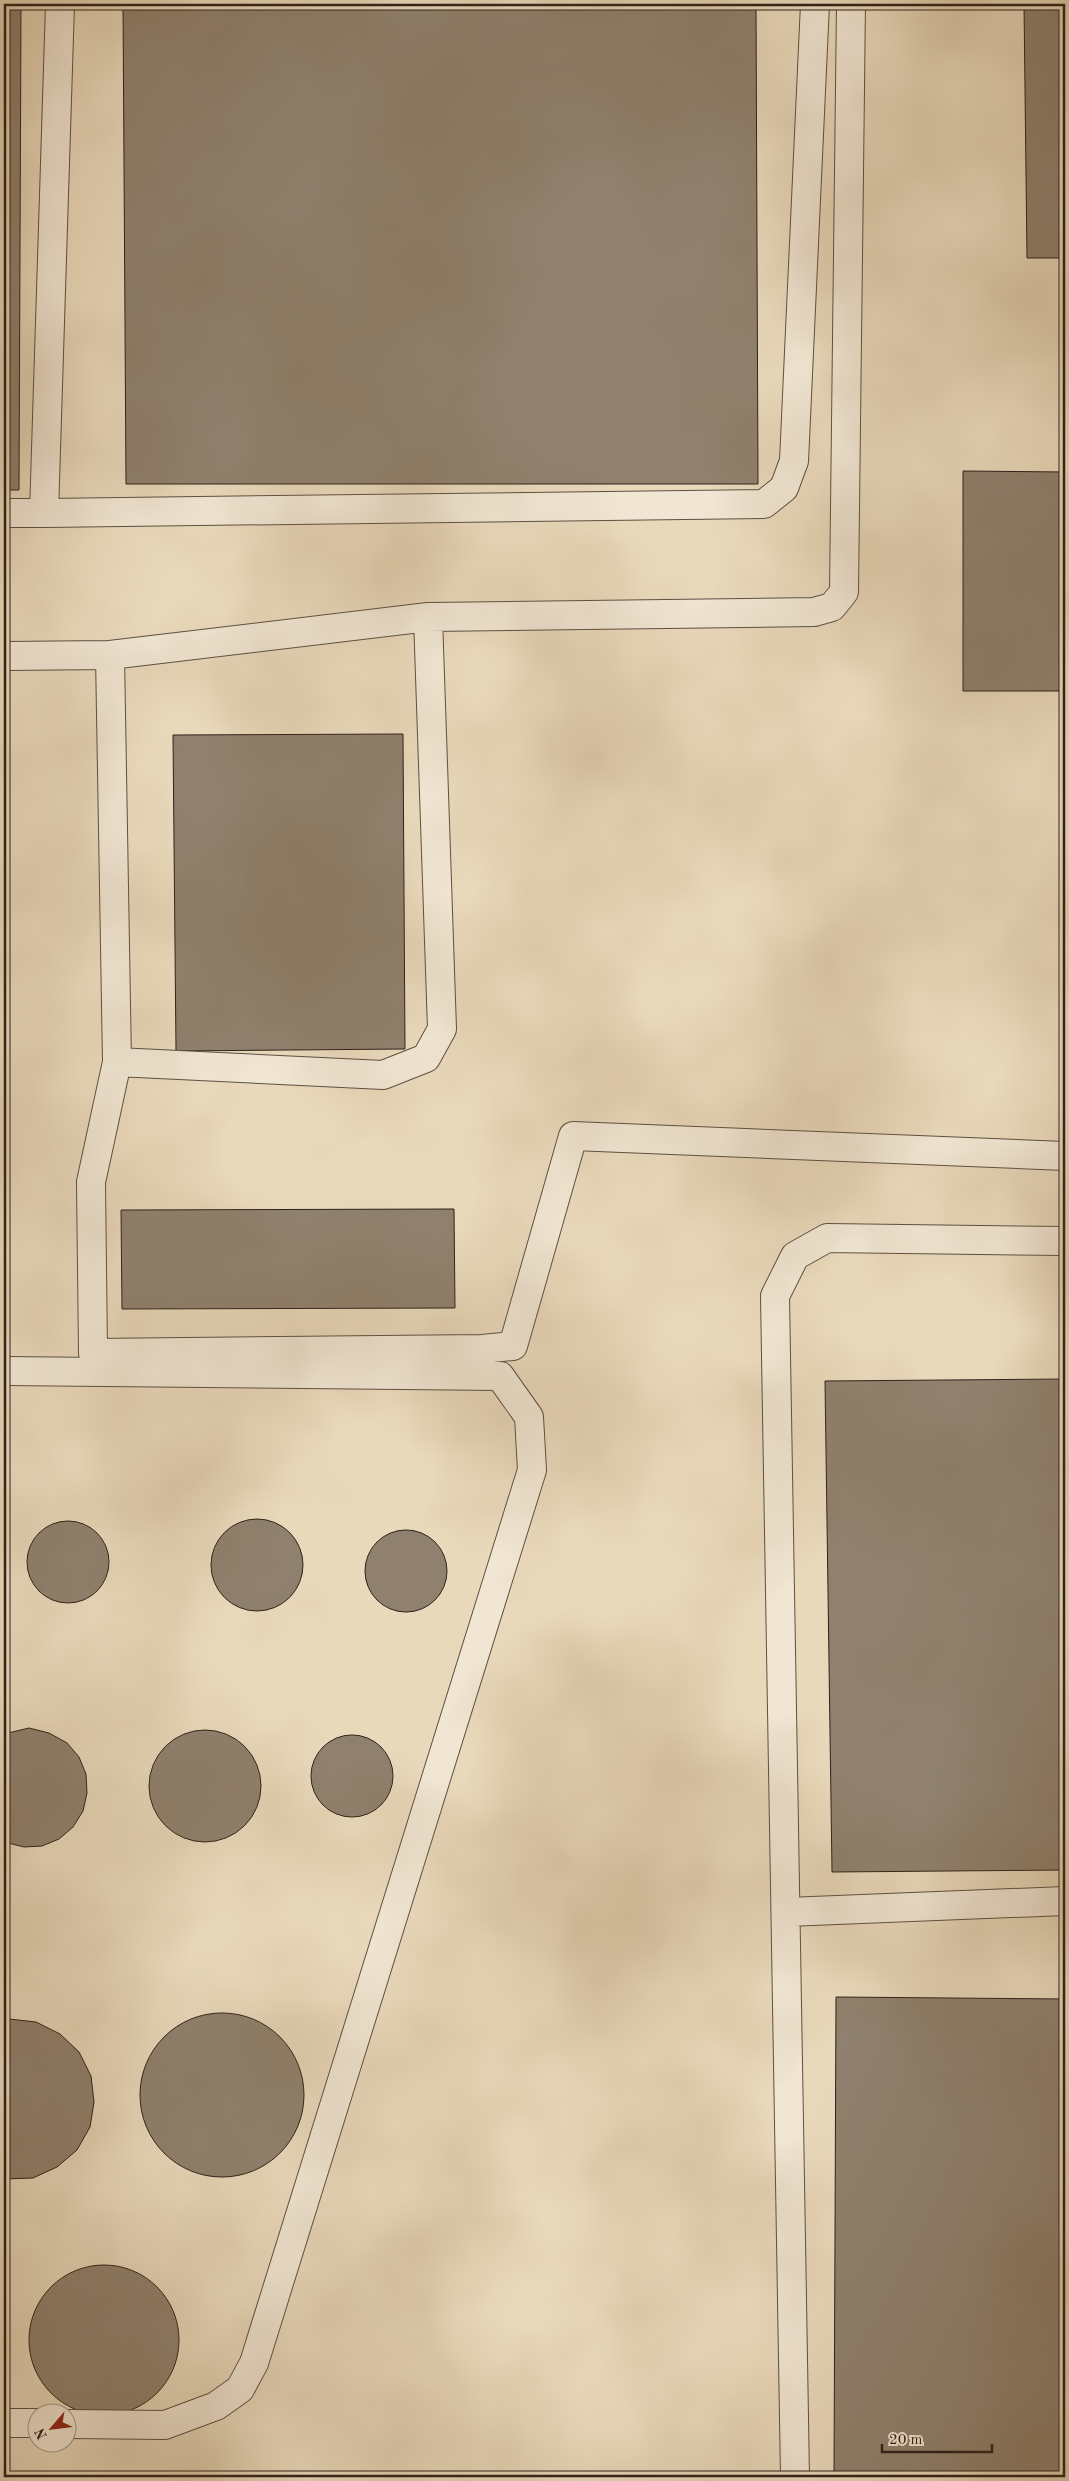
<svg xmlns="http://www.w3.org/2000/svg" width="1069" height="2481" font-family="'Old Standard TT',serif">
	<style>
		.building { fill: #8f816e; stroke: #2e221a }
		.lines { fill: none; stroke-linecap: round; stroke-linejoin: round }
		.minor-casing { stroke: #5d5042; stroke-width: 30 }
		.minor { stroke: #f1e6d3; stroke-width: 28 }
	</style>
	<rect width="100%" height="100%" fill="#e9d9bb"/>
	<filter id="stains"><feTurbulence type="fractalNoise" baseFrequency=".004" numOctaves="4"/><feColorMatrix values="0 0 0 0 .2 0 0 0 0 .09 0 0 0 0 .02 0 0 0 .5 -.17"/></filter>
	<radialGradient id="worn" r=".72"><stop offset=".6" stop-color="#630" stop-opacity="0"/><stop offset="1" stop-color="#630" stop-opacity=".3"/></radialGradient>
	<path class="building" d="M4,4H21L19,490H4Z
		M123,4H756L758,484H126Z
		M1024,4H1065V258H1027Z
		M963,471L1065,472V691H963Z
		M403,734L405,1049L176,1051L173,735Z
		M454,1209L455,1308L122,1309L121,1210Z
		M1065,1379V1870L832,1872L825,1381Z
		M211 1565a46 46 0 1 1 92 0a46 46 0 1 1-92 0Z
		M27 1562a41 41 0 1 1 82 0a41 41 0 1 1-82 0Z
		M365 1571a41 41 0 1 1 82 0a41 41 0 1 1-82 0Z
		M29,1728L49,1733L67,1743L79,1757L86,1774L87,1793L83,1811L73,1827L59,1839L42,1846L24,1847L4,1842V1734Z
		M149 1786a56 56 0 1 1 112 0a56 56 0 1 1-112 0Z
		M311 1776a41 41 0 1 1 82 0a41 41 0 1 1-82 0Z
		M836,1997L1065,1999V2476L834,2474Z
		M140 2095a82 82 0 1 1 164 0a82 82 0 1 1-164 0Z
		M9,2019L36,2022L60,2034L79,2052L91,2076L94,2102L90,2127L77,2150L57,2167L33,2178L4,2179V2020Z
		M29 2340a75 75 0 1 1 150 0a75 75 0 1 1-150 0Z"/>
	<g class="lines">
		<defs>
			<path id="minor" d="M60,4L44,513L764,504L784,488L794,461L815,4
				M4,513H44
				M428,617L814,612L832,607L844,592L851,4
				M110,655L428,617L442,1029L426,1058L383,1075L117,1062
				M4,656L110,655L117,1062L91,1182L93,1353L482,1349L513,1346L573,1136L1065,1156
				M4,1371L500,1376L529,1417L532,1470L254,2363L240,2389L216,2406L165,2425L68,2424
				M787,1912L1065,1901
				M4,2423H38
				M795,2477L775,1296L795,1256L827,1238L1065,1241"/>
		</defs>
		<use href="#minor" class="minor-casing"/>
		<use href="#minor" class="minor"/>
	</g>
	<rect width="1069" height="2481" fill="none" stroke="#e9d9bb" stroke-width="20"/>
	<rect x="5" y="5" width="1059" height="2471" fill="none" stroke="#2e221a" stroke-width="2.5"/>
	<rect x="10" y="10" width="1049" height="2461" fill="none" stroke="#2e221a"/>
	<g transform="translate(52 2428) rotate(242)"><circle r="24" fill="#f1e6d3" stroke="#a39889"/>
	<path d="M0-4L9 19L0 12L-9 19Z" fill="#8f2418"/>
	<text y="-8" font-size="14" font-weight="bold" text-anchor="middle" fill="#2e221a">N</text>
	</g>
	<path d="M882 2444v8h110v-8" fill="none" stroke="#2e221a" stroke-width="2.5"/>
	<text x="889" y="2444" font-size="15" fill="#2e221a" stroke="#f1e6d3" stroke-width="4" paint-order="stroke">20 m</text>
	<rect width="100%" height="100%" filter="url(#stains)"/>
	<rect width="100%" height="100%" fill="url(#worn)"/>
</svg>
